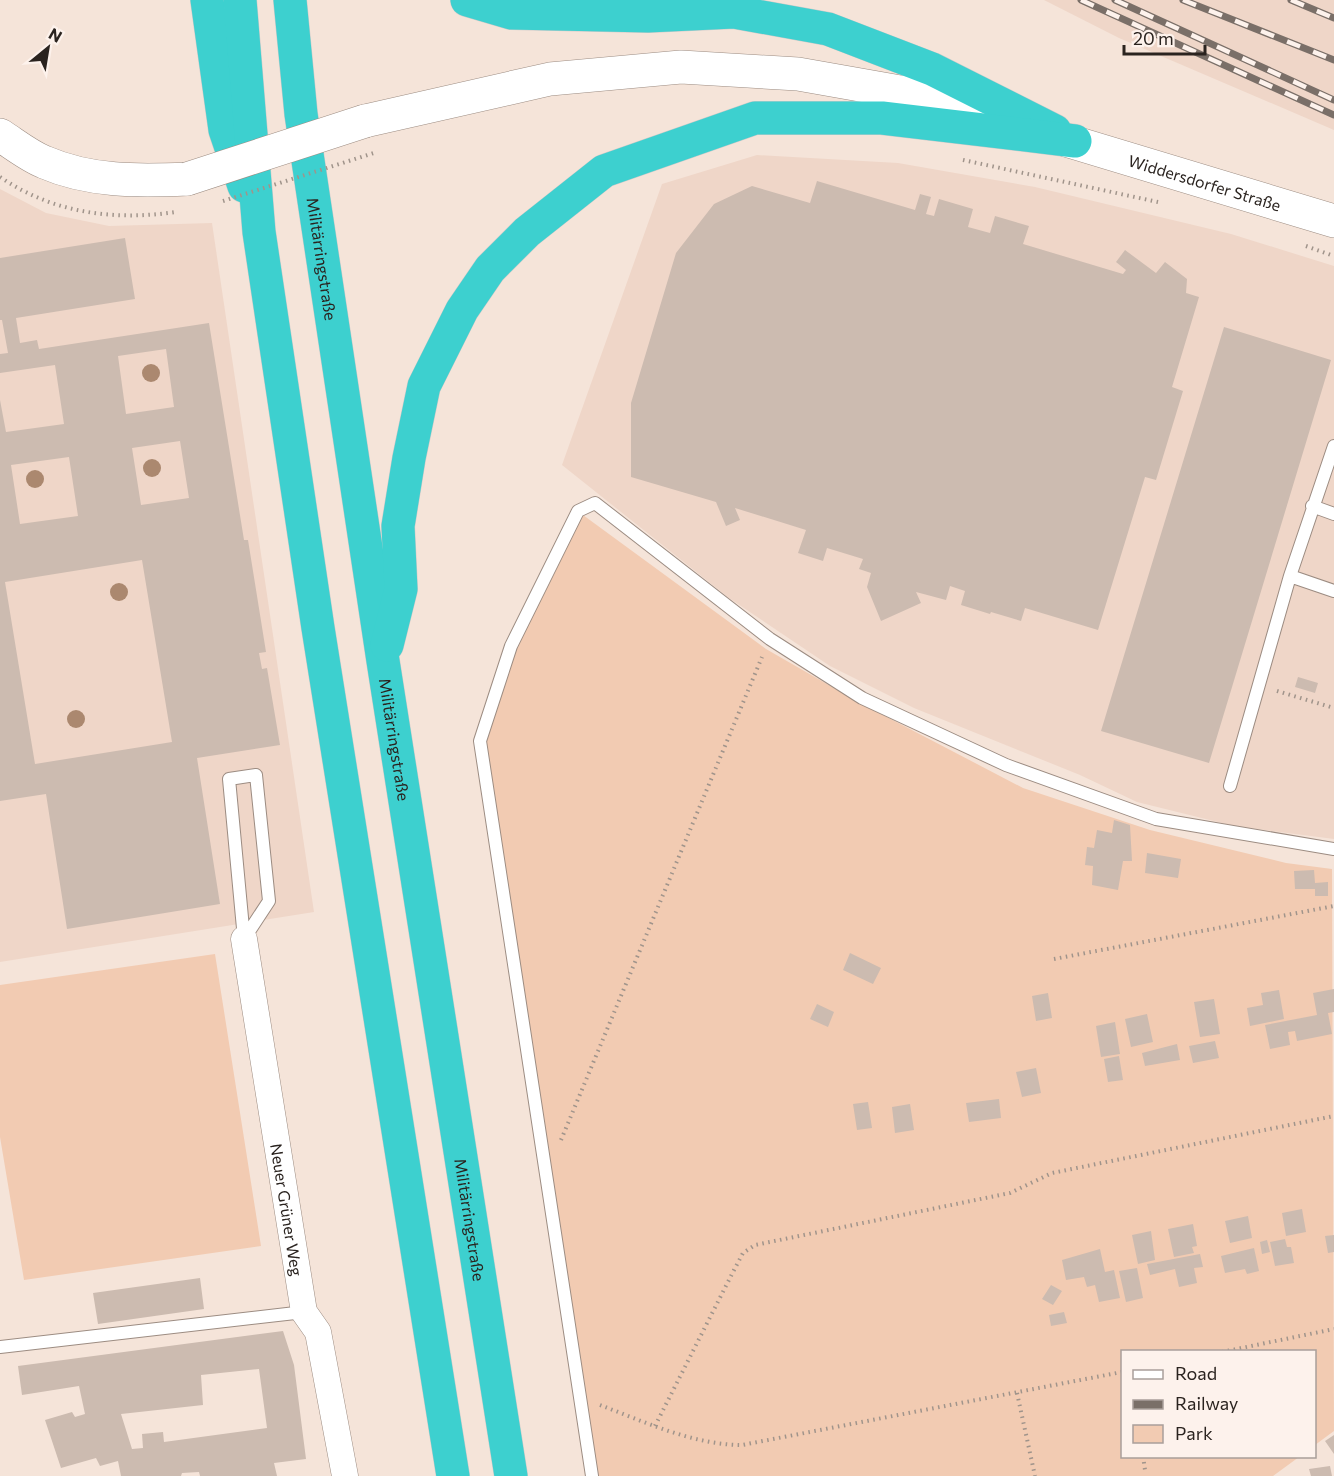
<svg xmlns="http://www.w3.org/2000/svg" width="1334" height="1476" font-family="Commissioner,sans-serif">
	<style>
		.built { fill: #efd6c8 }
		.green { fill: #f2cbb2 }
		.building { fill: #ccbbb0; fill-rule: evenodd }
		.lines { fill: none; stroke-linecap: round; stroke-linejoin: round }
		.lane-casing { stroke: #9c8c82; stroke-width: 14 }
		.street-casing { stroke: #9c8c82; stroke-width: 27 }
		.secondary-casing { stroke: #9c8c82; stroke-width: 34 }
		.highway-casing { stroke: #cccac9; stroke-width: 34 }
		.path { stroke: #a0948b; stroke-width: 4; stroke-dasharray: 1.5 4.5; stroke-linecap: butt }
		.lane { stroke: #fff; stroke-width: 12 }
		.street { stroke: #fff; stroke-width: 26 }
		.secondary { stroke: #fff; stroke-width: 33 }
		.highway { stroke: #3dd0cf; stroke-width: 33 }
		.rail-casing { stroke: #7a6f68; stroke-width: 7 }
		.rail { stroke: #fdf2ec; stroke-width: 4.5; stroke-dasharray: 14; stroke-linecap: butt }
		.secondary-bridge-casing { stroke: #9c8c82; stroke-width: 34; stroke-linecap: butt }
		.path-bridge { stroke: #a0948b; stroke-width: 4; stroke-dasharray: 1.5 4.5; stroke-linecap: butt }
		.secondary-bridge { stroke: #fff; stroke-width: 33 }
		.tree { fill: #ab886f }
		.labels { text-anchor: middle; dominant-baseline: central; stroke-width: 5; stroke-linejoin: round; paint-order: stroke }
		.street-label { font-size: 16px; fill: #2a231f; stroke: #fdf2ec }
	</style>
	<rect width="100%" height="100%" fill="#f5e4d9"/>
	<path class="built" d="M1044,0H1334V130L1119,38Z
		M757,155L898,163L1035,187L1231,234L1334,266V839L1234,826L1137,802L1080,775L914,708L830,666L729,598L562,465L662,184Z
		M0,189L46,213L109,226L212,223L314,912L0,962Z"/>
	<path class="green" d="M583,515L766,649L860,703L1023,788L1150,830L1286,863L1332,869L1334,1431L1315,1445L1314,1352H1122V1456L1299,1457L1273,1476H598L480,741L511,646Z
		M215,954L261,1246L24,1280L0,1137V985Z"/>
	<path class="building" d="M817,181L915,210L920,194L931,197L926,214L934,216L939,199L973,209L968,227L990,233L995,216L1029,226L1023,244L1123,274L1126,270L1116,262L1125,250L1156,273L1165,262L1187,279L1186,293L1199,297L1172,387L1183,391L1156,480L1145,477L1098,630L1025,608L1021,621L991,612L990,614L961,605L965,591L950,586L946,600L916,592L921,603L881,621L867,587L871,573L859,569L863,559L827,548L823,561L798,553L806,530L735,508L740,520L726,526L716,502L631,477V403L676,253L714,204L752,186L810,203Z
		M125,238L135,299L16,318L20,343L37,340L39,349L209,323L244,540H248L266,652L259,653L262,669L267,668L280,745L197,758L220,904L67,929L46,794L0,801V400L6,432L64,424L55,365L0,373V354L8,353L2,320H0V258ZM166,349L174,407L126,414L118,356ZM180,441L189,498L141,505L132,448ZM69,457L78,516L20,524L11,465ZM142,560L172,742L35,764L5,582Z
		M1224,327L1331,360L1209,763L1101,731Z
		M1298,677L1318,683L1315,693L1295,687Z
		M1114,820L1130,825L1132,861H1123L1118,890L1092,885L1093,866L1085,865L1087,847L1094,848L1097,830L1112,833Z
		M1147,853L1181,859L1178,878L1145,873Z
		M1314,870L1315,883L1328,882V896H1315V889H1295L1294,871Z
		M850,953L881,968L873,984L843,970Z
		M1334,989V1012L1328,1013L1332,1034L1297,1041L1295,1031L1288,1032L1290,1045L1270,1049L1265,1025L1317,1015L1313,993Z
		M1279,990L1284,1019L1250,1026L1247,1008L1263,1005L1261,993Z
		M1048,993L1052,1018L1036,1021L1032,996Z
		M1214,999L1220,1034L1200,1037L1194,1002Z
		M817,1004L834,1012L828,1027L810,1019Z
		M1147,1014L1153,1042L1131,1047L1125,1019Z
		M1115,1022L1120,1054L1101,1057L1096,1026Z
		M1215,1041L1219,1058L1193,1063L1189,1046Z
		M1177,1044L1180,1060L1145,1066L1142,1053Z
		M1119,1056L1123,1080L1108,1082L1104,1059Z
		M1036,1068L1041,1093L1022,1097L1016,1072Z
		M999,1099L1001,1118L969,1122L966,1103Z
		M868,1102L872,1128L857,1130L853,1104Z
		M910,1104L914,1130L895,1133L892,1107Z
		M1302,1209L1306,1232L1286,1236L1282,1213Z
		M1248,1216L1252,1238L1230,1243L1225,1221Z
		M1193,1224L1197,1246L1192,1247L1194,1253L1174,1257L1168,1229Z
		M1151,1231L1155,1260L1138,1264L1132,1235Z
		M1334,1235V1252L1328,1253L1325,1236Z
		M1285,1239L1287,1247H1291L1294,1263L1275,1266L1270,1242Z
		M1267,1240L1270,1252L1262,1254L1260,1242Z
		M1254,1248L1259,1271L1247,1274L1245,1269L1225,1273L1221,1256Z
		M1100,1249L1105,1272L1114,1270L1120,1298L1099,1302L1095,1285L1087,1287L1084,1277L1066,1280L1062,1260Z
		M1200,1254L1203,1267L1194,1268L1197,1283L1179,1287L1175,1269L1150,1275L1147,1264Z
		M1137,1268L1143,1298L1126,1302L1119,1271Z
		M200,1278L204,1309L98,1324L93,1293Z
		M1051,1285L1062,1291L1053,1305L1042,1299Z
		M1064,1312L1067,1323L1051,1326L1049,1315Z
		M283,1331L294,1365L306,1459L274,1463L277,1476H200L199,1472L182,1473L181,1476H121L118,1461L100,1466L96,1458L61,1468L45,1420L72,1412L75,1417L85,1414L79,1386L22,1395L18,1366ZM259,1369L267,1428L164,1442L163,1432L142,1434L143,1448L132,1449L121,1414L203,1405L201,1375Z
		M1334,1435V1454L1325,1441Z
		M1330,1466L1332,1476H1311L1309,1469Z"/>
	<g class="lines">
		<defs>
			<path id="lane" d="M1312,506L1334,514
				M1290,576L1334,591
				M256,775L269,901L244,939L229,779Z
				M1230,786L1290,576L1334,446
				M0,1347L304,1312
				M592,1476L480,741L511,646L578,511L595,503L770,639L862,698L1006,765L1156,819L1334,849"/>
			<g id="street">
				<path id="s1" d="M244,939L304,1312L318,1332L345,1476"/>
			</g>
			<g id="secondary">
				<path id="s2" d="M365,121L550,79L681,67L798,74L917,95L1334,221"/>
				<path d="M0,135C14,144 29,156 44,162C90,182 138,181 187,179"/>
			</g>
			<g id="highway">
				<path d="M207,0L225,130L244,186"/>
				<path d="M240,0L259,232L318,628L453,1476"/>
				<path id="s3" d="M290,0L301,114L383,661L511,1476"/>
				<path d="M467,0L511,13L648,16L734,12L828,29L932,69L1055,131"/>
				<path d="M387,645L401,589L398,526L409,458L424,386L462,310L490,269L527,232L604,171L755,118H882L1075,141"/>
			</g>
		</defs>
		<use href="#lane" class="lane-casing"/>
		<use href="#street" class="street-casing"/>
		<use href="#secondary" class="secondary-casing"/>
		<use href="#highway" class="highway-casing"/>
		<path class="path" d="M963,160L1158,202
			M0,177C53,213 113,221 176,212
			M1306,246L1334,256
			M1277,691L1334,708
			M1054,959L1334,906
			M561,1140L762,657
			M1222,1352L1334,1329
			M1017,1393L1035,1476
			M600,1405C645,1422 694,1445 742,1445L1122,1372
			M655,1426L734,1270L743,1253L755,1245L1010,1193L1052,1173L1334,1116
			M1143,1456L1145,1470"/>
		<use href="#lane" class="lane"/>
		<use href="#street" class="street"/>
		<use href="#secondary" class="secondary"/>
		<use href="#highway" class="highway"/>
		<defs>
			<path id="rail" d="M1081,0L1334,115
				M1115,0L1334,100
				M1183,0L1334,60
				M1291,0L1334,18"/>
		</defs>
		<use href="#rail" class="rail-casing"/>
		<use href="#rail" class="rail"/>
		<defs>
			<path id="secondary-bridge" d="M187,179L365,121"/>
		</defs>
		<use href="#secondary-bridge" class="secondary-bridge-casing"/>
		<path class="path-bridge" d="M223,201L377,152"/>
		<use href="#secondary-bridge" class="secondary-bridge"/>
	</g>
	<g class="tree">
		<circle cx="151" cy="373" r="9"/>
		<circle cx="152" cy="468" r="9"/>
		<circle cx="35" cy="479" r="9"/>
		<circle cx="119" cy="592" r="9"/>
		<circle cx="76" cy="719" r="9"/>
	</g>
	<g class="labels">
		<g class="street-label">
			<text stroke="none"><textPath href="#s2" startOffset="860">Widdersdorfer Straße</textPath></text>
			<text stroke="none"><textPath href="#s3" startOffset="261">Militärringstraße</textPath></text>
			<text stroke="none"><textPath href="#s3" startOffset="747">Militärringstraße</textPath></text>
			<text stroke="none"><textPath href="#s1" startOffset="274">Neuer Grüner Weg</textPath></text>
			<text stroke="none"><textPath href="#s3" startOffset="1233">Militärringstraße</textPath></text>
		</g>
	</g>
	<rect x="1121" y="1350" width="195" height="108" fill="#fdf2ec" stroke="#a99f9a" stroke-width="1.5"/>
	<rect x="1133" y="1370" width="30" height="9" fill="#ffffff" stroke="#a99f9a" stroke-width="1.5"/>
	<text x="1175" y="1380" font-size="18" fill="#2a231f">Road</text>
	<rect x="1133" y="1400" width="30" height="9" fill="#7a6f68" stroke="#a99f9a" stroke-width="1.5"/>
	<text x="1175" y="1410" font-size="18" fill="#2a231f">Railway</text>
	<rect x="1133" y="1425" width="30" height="18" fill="#f2cbb2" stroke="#a99f9a" stroke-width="1.5"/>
	<text x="1175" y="1440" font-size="18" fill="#2a231f">Park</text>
	<g transform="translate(48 48) rotate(30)" stroke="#fdf2ec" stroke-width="4.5" paint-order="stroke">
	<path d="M0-4.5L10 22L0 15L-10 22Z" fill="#2a231f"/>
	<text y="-9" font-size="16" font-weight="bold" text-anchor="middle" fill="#2a231f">N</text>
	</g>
	<path d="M1124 45v9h81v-9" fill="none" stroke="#2a231f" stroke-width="3"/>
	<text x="1133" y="45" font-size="18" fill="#2a231f" stroke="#fdf2ec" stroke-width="4.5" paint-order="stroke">20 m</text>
</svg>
